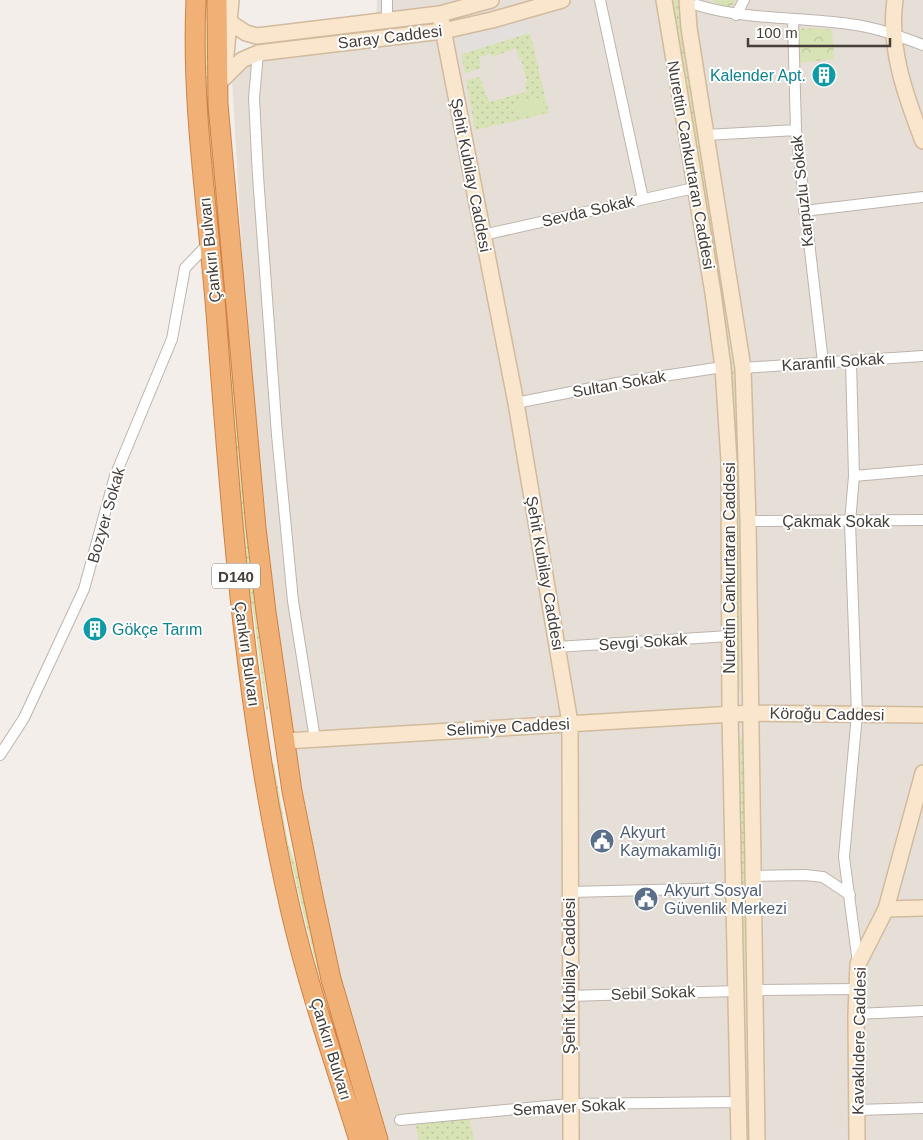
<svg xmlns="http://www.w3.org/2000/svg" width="923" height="1140" font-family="Arial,sans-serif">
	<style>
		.residential { fill: #e6dfd7 }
		.grass { fill: url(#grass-dots) }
		.forest { fill: url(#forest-crowns) }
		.garden { fill: #d8e3b5 }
		.parking { fill: #e2dfdd }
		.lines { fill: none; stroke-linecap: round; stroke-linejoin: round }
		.street-casing { stroke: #beb4ac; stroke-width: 12 }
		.secondary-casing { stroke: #d2ba9e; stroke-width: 18 }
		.highway-casing { stroke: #d08246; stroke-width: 21 }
		.street { stroke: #fff; stroke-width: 10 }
		.secondary { stroke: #fae6cc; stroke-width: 15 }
		.highway { stroke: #f1b076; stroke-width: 19 }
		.labels { text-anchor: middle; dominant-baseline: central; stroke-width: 4; stroke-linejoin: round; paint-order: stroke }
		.shield { fill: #fff; stroke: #7e7874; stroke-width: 1 }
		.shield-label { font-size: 15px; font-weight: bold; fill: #463e38 }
		.street-label { font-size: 16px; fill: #463e38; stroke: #fff }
		.culture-label { font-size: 16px; fill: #0d838f; stroke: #fff; text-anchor: end }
		.service-label { font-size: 16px; fill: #4e5e75; stroke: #fff; text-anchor: start }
	</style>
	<defs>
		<pattern id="grass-dots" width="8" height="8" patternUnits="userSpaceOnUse" patternTransform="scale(1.25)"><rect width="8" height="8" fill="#d8e3b5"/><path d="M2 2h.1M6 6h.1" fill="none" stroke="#bbc49c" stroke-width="1.8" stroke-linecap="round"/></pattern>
		<pattern id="forest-crowns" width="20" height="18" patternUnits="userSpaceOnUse" patternTransform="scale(1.25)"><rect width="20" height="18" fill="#d8e3b5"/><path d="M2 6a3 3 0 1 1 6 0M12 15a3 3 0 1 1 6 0" fill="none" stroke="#bbc49c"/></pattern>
	</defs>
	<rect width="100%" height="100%" fill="#f3eee9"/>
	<path class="residential" d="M377,0H923V1140H387L342,993L296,756L269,563L249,375L232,80L248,61L376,43Z"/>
	<path class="grass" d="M203,0H207L209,79L253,589L268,709L266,710L253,609L249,596L204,81Z
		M670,0H678L735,380L741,485L740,692H737V488L734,416L714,258Z
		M530,33L549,113L475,130L466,80L480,77L489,102L526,92L525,83L527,82L521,58H519L516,48L493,57L492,54L479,57L481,68L465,73L461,54Z
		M739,737L743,738L747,1140H743Z
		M270,764H274L288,843L301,881L372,1140H365C328,1016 296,891 270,764Z
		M469,1118L474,1140H419L415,1123Z"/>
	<path class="forest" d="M712,0H736L731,7L719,5Z
		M799,28L832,29L834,59L799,63Z"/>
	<path class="garden" d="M542,97L546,112L519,118L515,103Z"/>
	<path class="parking" d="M525,14L530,33L461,54L459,42L466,32Z"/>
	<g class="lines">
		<defs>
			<path id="street" d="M600,0L643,199
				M697,5C746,20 798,17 849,24C875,27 899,36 923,45
				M736,15L744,0
				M793,19L796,130L823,362
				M387,21V0
				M258,53L254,98L258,176L277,435L293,601L315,739
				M706,135L796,130
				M804,211L923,197
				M483,235L694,188
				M851,361L854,476L850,522L857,714L844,857L858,963
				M743,368L923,356
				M516,403L617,383L723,367
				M854,476L923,470
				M748,521L923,520
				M557,647L729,636
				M0,755L24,718L84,589L115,476L172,339L185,268L209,243
				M751,876L805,875L823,877L850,895
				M569,892L735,888
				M754,990L857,989
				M569,996L737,991
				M856,1014L923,1011
				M857,1110L923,1108
				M400,1120L570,1104L739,1102"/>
			<path id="secondary" d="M664,0L713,293L723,367L729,461L730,714L739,1140
				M687,0L689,28L743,368L748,521L757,1140
				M895,0C888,48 906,97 923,141
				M440,14L516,403L570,723L571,1140
				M229,22L246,33L257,36L440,14L491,0
				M225,66L231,0
				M224,78L242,60L258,53L443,31L492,20L562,0
				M285,741L751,713L923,715
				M886,909L923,908
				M857,1140L856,1014L858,964L886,909L923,773"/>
			<path id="highway" d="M196,0C191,105 208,209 216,313C231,514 245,715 291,912C309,989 335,1064 359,1140
				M217,0L218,104L256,528L266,612L292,791L313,896L331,979L378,1140"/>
		</defs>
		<use href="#street" class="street-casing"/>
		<use href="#secondary" class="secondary-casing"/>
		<use href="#highway" class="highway-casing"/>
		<use href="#street" class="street"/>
		<use href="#secondary" class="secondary"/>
		<use href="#highway" class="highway"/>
	</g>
	<defs>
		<symbol id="building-disc" viewBox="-11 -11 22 22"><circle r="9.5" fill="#0f9aa8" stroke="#fff"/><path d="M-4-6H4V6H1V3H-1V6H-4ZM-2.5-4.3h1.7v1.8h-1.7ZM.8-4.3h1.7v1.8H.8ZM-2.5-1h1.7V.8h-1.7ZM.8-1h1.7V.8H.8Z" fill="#fff"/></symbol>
		<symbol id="civic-disc" viewBox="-11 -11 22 22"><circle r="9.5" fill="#5c6f8a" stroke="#fff"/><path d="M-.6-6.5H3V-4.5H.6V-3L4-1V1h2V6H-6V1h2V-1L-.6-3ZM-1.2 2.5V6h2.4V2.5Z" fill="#fff"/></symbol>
	</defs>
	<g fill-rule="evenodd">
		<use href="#building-disc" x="810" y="61" width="28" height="28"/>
		<use href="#building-disc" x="81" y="615" width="28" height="28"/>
		<use href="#civic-disc" x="588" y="827" width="28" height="28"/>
		<use href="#civic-disc" x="632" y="885" width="28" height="28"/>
	</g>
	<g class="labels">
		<rect class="shield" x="212" y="563.5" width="48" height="25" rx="4"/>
		<g class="shield-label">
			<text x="236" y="576">D140</text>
		</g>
		<g class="street-label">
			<text transform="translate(390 37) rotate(-7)">Saray Caddesi</text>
			<text transform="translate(691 165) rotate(80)">Nurettin Cankurtaran Caddesi</text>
			<text transform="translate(471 175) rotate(79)">Şehit Kubilay Caddesi</text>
			<text transform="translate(802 191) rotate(-96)">Karpuzlu Sokak</text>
			<text transform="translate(588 211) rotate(-13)">Sevda Sokak</text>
			<text transform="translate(210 250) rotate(-96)">Çankırı Bulvarı</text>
			<text transform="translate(833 362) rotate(-4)">Karanfil Sokak</text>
			<text transform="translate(619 384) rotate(-10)">Sultan Sokak</text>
			<text transform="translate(106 515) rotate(-74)">Bozyer Sokak</text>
			<text x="836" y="521">Çakmak Sokak</text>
			<text transform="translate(729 568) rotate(-90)">Nurettin Cankurtaran Caddesi</text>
			<text transform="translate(545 573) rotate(80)">Şehit Kubilay Caddesi</text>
			<text transform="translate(643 642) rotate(-4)">Sevgi Sokak</text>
			<text transform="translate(247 654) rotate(82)">Çankırı Bulvarı</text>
			<text transform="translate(827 714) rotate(1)">Köroğu Caddesi</text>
			<text transform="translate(508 727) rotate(-3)">Selimiye Caddesi</text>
			<text transform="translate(569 976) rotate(-90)">Şehit Kubilay Caddesi</text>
			<text transform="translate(653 993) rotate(-2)">Sebil Sokak</text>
			<text transform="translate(859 1041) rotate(-89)">Kavaklıdere Caddesi</text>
			<text transform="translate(331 1049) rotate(73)">Çankırı Bulvarı</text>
			<text transform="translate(569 1107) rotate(-3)">Semaver Sokak</text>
		</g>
		<g class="culture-label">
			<text x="806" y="75">Kalender Apt.</text>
			<text x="112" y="629" text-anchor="start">Gökçe Tarım</text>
		</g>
		<g class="service-label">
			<text x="620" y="832">Akyurt<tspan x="620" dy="18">Kaymakamlığı</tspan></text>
			<text x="664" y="890">Akyurt Sosyal<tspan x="664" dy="18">Güvenlik Merkezi</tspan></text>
		</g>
	</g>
	<path d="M748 38v8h142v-8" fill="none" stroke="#463e38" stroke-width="2.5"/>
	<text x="756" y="38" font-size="15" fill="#463e38" stroke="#ffffff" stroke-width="4" paint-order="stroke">100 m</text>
</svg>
